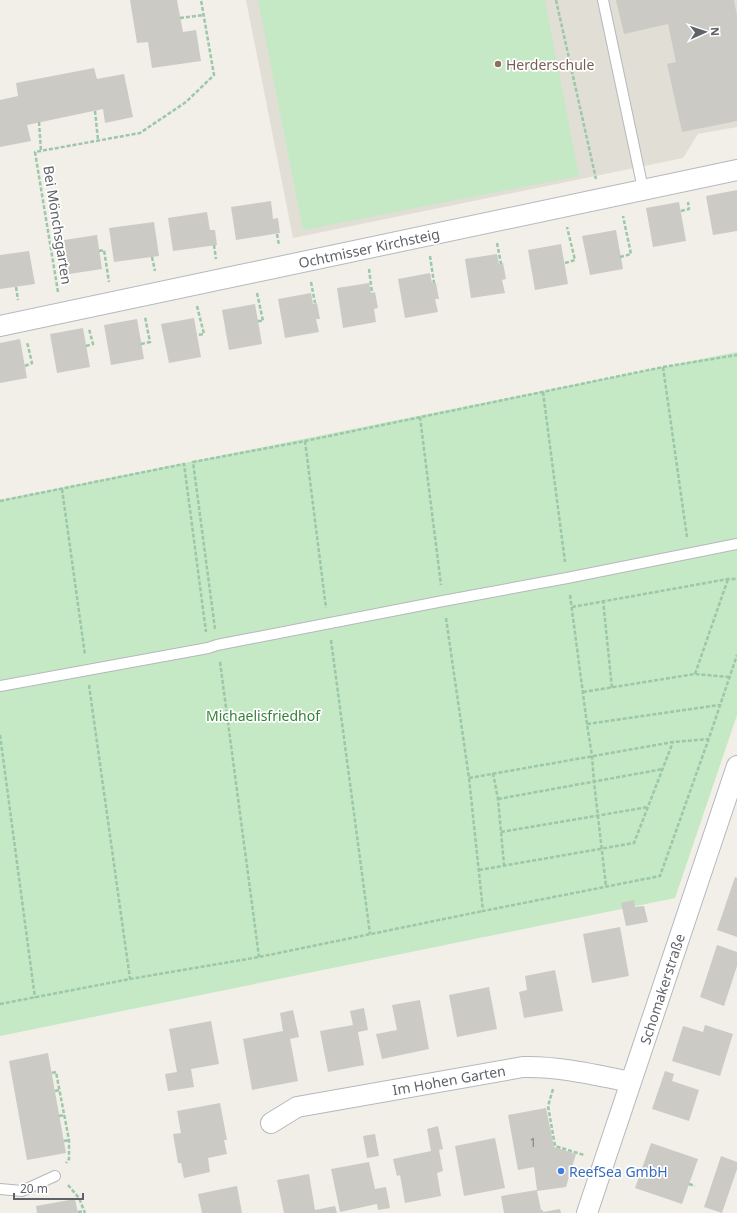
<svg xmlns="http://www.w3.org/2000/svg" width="737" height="1213" font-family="'Noto Sans',sans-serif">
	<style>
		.education { fill: #e1ded6 }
		.green { fill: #c5e8c5 }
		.building { fill: #cccac5 }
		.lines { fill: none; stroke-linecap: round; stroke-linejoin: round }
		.service-casing { stroke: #b5b8bc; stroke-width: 12 }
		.minor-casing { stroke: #b5b8bc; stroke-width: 22 }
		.path { stroke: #9cc7a9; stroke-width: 2.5; stroke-dasharray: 4 2; stroke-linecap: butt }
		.service { stroke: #fff; stroke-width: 10 }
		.minor { stroke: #fff; stroke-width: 20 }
		.education-dot { fill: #8d6e63; stroke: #fff; stroke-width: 1.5 }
		.shop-dot { fill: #3f7fe0; stroke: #fff; stroke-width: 1.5 }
		.labels { text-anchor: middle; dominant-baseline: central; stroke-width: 3.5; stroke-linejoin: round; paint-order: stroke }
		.number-label { font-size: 12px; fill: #7a7d7f }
		.education-label { font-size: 14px; fill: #785e54; stroke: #fff; text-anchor: start }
		.street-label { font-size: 14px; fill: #5f6368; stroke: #fff }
		.park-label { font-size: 14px; fill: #348238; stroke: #fff }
		.shop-label { font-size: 14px; fill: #366cbe; stroke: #fff; text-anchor: start }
	</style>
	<rect width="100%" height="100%" fill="#f1efe8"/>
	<path class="education" d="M246,0H737V127L698,134L683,158L293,238Z"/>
	<path class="green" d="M258,0H545L579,176L303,230Z
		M737,352V715L675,898L0,1036V500Z"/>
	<path class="building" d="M130,0H177L183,32L196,30L201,61L152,68L148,42L137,43Z
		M616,0H734L737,16V121L682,132L667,64L676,62L668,24L624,34Z
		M94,68L97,79L124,74L133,117L105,123L103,109L27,125L31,141L0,147V100L18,96L16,83Z
		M737,190V231L713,235L706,196Z
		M271,201L273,219L278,218L280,233L236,240L231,207Z
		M679,202L686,241L653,247L646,208Z
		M207,212L210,230H215L217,245L173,251L168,218Z
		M154,222L159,256L114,262L109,228Z
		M616,230L623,269L590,275L582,236Z
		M97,235L102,269L69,274L64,240Z
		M561,244L568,284L535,290L528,250Z
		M29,251L35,284L0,289V255Z
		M497,254L499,264L503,263L506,279L502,280L505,293L471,298L465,259Z
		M430,273L432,283H436L439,299H435L438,312L405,318L398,279Z
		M369,283L371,293L375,292L378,308L374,309L376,322L343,328L337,288Z
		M311,293L313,304L317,303L320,319H316L319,332L285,338L278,299Z
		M255,304L262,344L229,350L222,310Z
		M194,318L201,357L169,363L161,324Z
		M137,319L144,359L111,365L104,325Z
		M83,328L90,367L57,373L50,334Z
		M20,339L27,378L0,383V343Z
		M735,877L737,878V937L717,930Z
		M634,900L635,907L644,906L648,922L626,926L621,903Z
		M620,927L629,976L592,983L583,934Z
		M717,945L737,952V966L724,1006L700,997Z
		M555,970L563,1011L524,1018L519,992L527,990L525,976Z
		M489,987L497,1029L457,1037L449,995Z
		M420,1000L429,1049L382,1059L376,1034L397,1030L392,1005Z
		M364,1008L368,1030L358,1032L364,1065L328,1072L320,1031L353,1025L350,1011Z
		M293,1010L299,1037L290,1039L298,1081L252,1090L243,1039L283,1031L280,1013Z
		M211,1021L219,1064L191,1069L194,1087L168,1091L165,1074L177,1072L169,1029Z
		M705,1025L733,1034L720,1076L672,1061L683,1026L703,1032Z
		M48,1053L66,1153L27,1160L9,1061Z
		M665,1071L674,1074L672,1081L699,1090L689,1121L652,1109Z
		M220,1103L227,1140H224L227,1154L208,1158L210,1172L184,1178L181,1163H178L173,1134L181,1133L177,1111Z
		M546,1108L554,1147L576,1154L566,1187L537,1191L541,1210H543V1212L560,1209L561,1213H504L501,1196L537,1190L534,1167L518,1170L508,1115Z
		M438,1126L443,1149L439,1150L443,1171L437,1173L441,1196L405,1203L400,1175L397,1176L393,1159L431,1151L427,1129Z
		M375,1134L379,1156L367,1158L363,1136Z
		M495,1138L505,1188L464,1196L455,1146Z
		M651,1143L698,1159L682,1204L635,1188Z
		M721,1156L737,1162V1169L722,1213L704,1207Z
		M369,1162L375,1189L386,1187L390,1208L378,1210L377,1204L340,1212L331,1169Z
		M309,1174L315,1210L335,1206L337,1213H284L277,1180Z
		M237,1186L242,1213H202L198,1194Z
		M75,1199L78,1213H37L36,1206Z"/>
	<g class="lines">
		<defs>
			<path id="service" d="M603,0L643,189
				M0,686L208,648L217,645L443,601L567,578L737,544
				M0,1189L22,1191L55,1176"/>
			<path id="minor" d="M0,326L737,170
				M271,1123L297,1107L523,1067C559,1066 596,1075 631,1082
				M587,1213L737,766"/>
		</defs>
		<use href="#service" class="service-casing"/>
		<use href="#minor" class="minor-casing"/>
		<path class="path" d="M556,0L596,179
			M180,18L204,15
			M95,111L98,140
			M39,122L41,151
			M681,211L689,209L688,202
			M277,234L279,245
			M497,243L501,264
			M214,245L216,259
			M99,251L104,250L109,282
			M430,256L434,283
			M152,257L155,271
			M620,257L631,254L623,216
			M565,263L575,260L567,227
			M369,269L372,293
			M311,282L315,303
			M16,287L18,300
			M58,292L35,152L140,133L186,102L214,75L201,0
			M257,293L263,321H258
			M197,306L204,334L197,335
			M141,344L150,342L145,317
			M86,346L93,344L89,329
			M25,366L32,363L27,342
			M663,367L687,537
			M543,392L565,562
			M420,417L441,585
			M305,441L326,608
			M62,489L85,655
			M0,501L184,464L206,632
			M570,595L587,724L592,756L594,782L606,886
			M603,600L612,688
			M572,607L728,579H737
			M446,618L469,778L483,911L660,876L709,738L737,655
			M215,629L193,462L305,441L663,367L737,355
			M331,640L370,934
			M220,662L259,957
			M695,674L728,579
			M89,685L130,979
			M583,692L695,674L729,677
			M587,724L719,705
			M0,735L35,998
			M493,773L498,799L504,865
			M469,778L673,742L709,739
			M498,799L663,769
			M501,832L648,807
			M479,870L634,843L673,742
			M0,1004L130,979L259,957L483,911
			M52,1073L56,1072L69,1140V1159L66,1163
			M553,1089L548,1106L555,1146L584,1155
			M55,1091L59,1090
			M59,1116L64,1115
			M64,1141L69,1140
			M689,1184L695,1186
			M68,1185L79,1198L85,1213
			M78,1212L85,1211"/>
		<use href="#service" class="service"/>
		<use href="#minor" class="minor"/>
	</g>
	<circle class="education-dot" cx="498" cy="64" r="4"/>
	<circle class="shop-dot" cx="561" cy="1171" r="4"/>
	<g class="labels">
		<g class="number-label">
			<text x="533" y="1142">1</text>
		</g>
		<g class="education-label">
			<text x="506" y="64">Herderschule</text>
		</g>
		<g class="street-label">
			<text transform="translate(58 225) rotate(81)">Bei Mönchsgarten</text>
			<text transform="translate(369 248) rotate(-12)">Ochtmisser Kirchsteig</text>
			<text transform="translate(662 989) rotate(-72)">Schomakerstraße</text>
			<text transform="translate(449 1080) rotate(-10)">Im Hohen Garten</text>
		</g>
		<g class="park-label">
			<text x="263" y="715">Michaelisfriedhof</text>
		</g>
		<g class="shop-label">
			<text x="569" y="1171">ReefSea GmbH</text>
		</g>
	</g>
	<g transform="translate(705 32) rotate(87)" stroke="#ffffff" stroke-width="3" paint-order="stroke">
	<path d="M0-3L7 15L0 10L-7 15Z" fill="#5f6368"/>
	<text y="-6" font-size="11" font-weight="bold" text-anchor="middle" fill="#5f6368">N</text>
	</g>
	<path d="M14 1193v6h69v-6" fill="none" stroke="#5f6368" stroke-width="2"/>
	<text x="20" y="1193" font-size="12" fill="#5f6368" stroke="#ffffff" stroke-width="3" paint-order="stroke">20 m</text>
</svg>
